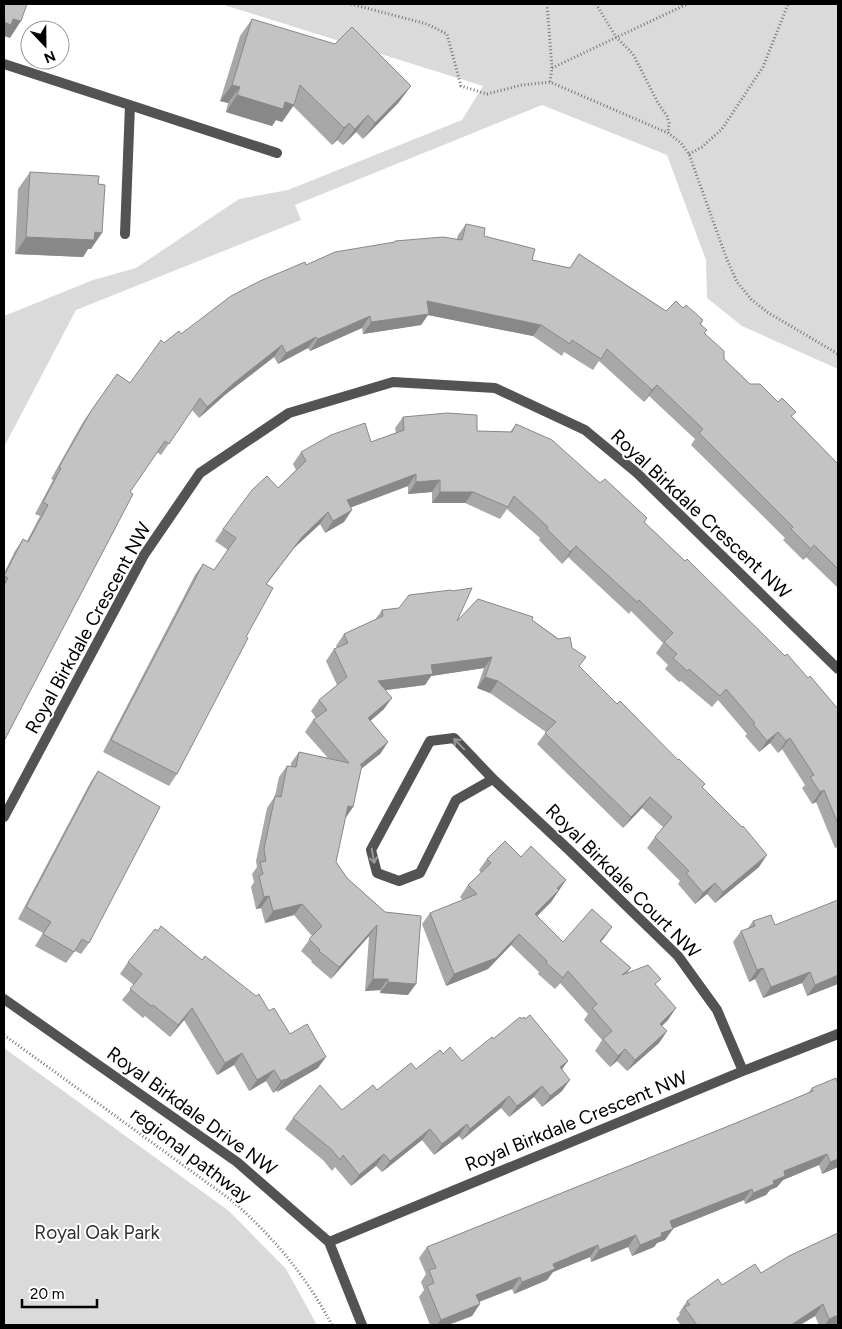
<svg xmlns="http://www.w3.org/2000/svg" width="842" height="1329" font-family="Figtree,sans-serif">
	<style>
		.green { fill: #dadada }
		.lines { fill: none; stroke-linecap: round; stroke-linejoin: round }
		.path { stroke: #757575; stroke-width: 3; stroke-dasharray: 1 2.5; stroke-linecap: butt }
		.street { stroke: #535353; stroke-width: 10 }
		.wall { fill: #a8a8a8 }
		.shaded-wall { fill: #888 }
		.building { fill: #c3c3c3; stroke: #888 }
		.oneway { stroke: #989898 }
		.labels { text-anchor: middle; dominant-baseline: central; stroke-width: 4; stroke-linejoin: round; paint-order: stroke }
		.street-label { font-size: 19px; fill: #000; stroke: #fff }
		.park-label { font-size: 19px; fill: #313131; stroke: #fff }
	</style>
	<rect width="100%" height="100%" fill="#fff"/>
	<path class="green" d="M221,4H838V369L742,326L707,298L706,260L667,155L542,105L295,205L301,220L76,310L4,447V316L93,280L136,268L239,199L288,190L462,120L483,86Z
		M4,1048L229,1211L286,1269L317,1325H4Z"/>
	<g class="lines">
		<path class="path" d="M351,4L427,24L447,34L461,86L487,94L522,85L550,82L668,133L681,143L689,154L726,257L737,282L751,299L767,312L838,354
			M547,4L552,68L550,82
			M596,4L616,37L633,54L658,103L667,116L669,123L668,133
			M552,68L687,4
			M689,154L702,147L722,129L763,67L788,4
			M4,1035L231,1200C273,1236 306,1276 332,1325"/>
		<path class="street" d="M4,64L277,153
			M125,234L130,105
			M493,779L456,800L420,873L399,881L377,873L371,850L430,741L454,738L493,779L569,850L678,956L717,1010L743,1071
			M4,817L144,555L200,473L289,413L393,382L495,388L585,430L637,473L838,669
			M4,999L237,1162L329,1242L362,1325
			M329,1242L743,1071L838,1034"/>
	</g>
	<path class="wall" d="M252,19L399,102L363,139L356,132L343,145L337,140L332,145L293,106L282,122L276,120L272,126L226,112L228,103L220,101L240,36Z
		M30,172L98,184L91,249H88L83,257L15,254L18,189Z
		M466,224L484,236L532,260L570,268L579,254L666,311L683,308L703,320L701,324L705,333L724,359L750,384L792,417L838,464V588L806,557L803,560L783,540L785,538L691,445L695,439L649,396L644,402L599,361L593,370L564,352L562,356L533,336L428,315L421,325L363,334L362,328L310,351L308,348L278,364L274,357L226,394L199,418L192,410L161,455L157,452L130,492L4,741V573L15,551L23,539L27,541L40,516L35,514L53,480L51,479L83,422L117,374L130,383L164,343L306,265L394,243L395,241L457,239L458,235Z
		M403,417L477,431L510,432L516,424L644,522L808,678L838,709V847L835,848L816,802L812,804L802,788L805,785L782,749L778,753L770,743L759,752L745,736L747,734L718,700L712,707L681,681L679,682L665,669L668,665L656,653L663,643L631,611L629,614L568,557L562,564L539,540L540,538L507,509L500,519L465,503H432V492L408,494V486L351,507L344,522L325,533L320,524L294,548L266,585L246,637L177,774L169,786L103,752L195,575L203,564L214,570L228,550L215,541L223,529L278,488L296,470L293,464L301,452L371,442L396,433L395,428Z
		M382,610L457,621L532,620L572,648L579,666L617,704L702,788L759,867L715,903L707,894L695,904L678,884L680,881L647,848L655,837L663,827L642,808L623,828L537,744L546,732L490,693L477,688L484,668L431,676L425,685L386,690L384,709L370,721L388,742L380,754L361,769L353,807L345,818L336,862L347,878L385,912L408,995L380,993V990L365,991L369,936L331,979L311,962L312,961L301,951L312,936L294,915L265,923L261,908L256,909L251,887L254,882L252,874L257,867L256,861L267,808L275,796L279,777L287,766H291V763L299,752L328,758L305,732L313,720L316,718L311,711L319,700L337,685L326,661L334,649L337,648L336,646L344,634L375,620Z
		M98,771L89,943L81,954L75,951L66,963L35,946L43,933L18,919L90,783Z
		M521,857L566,880L551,902L537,916L563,942L612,927L601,942L631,968L627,973L656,986L668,1020L662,1026L667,1031L659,1043L627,1071L617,1061L610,1067L595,1051L602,1040L584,1020L588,1014L560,983L555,989L538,974L539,972L511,945L488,969L446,986L422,924L430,913L463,900L460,897L468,885L481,873L479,870L487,859Z
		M753,921L775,925L838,984L807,996L802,983L763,998L755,979L749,982L733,942L741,931L748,928Z
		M202,960L269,1011L290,1034L318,1068L277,1092V1090L273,1093L266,1081L249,1091L234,1065L217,1075L184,1020L170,1037L145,1016L143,1018L122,1000L134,985L120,974L128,962Z
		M493,1039L562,1070V1091L542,1107L534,1097L509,1117L501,1108L462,1140L459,1136L434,1155L422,1140L382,1172L376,1166L351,1186L335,1167L332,1171L323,1160L285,1129L293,1118L342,1110L377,1090L416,1069L443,1054L462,1061Z
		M812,1088L838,1167L822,1174L819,1165L783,1180L777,1187L770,1190L766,1195L745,1204L744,1200L673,1228L665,1240L657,1243L654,1247L632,1256L628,1247L591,1262L590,1257L553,1272L547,1280L514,1294L512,1289L479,1302L472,1316L448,1325H430L419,1297L424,1290L421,1282L426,1274L419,1258L427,1247L736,1123L808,1093Z
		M838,1233V1323L833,1325H819L815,1316L800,1325H681L676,1319L680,1314L679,1313L687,1301L722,1285L761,1273Z"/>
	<path class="shaded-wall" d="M13,19L21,21L10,38L4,36V22Z
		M232,85L240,87L228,103L220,101Z
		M411,86L399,102L363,139L375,123Z
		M237,95L285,102L294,105L282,122L276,120L272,126L226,112Z
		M368,115L356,132L343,145L355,129Z
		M349,123L337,140L332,145L344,128Z
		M95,232L102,233L91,249H88L83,257L15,254L26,237Z
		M427,301L541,325L533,336L428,315L421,325L363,334L371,322Z
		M370,316L362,328L310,351L318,339Z
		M316,337L308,348L278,364L286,353Z
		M282,345L274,357L226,394L199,418L207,407L234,383Z
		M657,385L649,396L644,402L652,390Z
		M416,474L408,486L339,512L347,500Z
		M440,480L432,492L408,494L416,482Z
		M440,492H473L465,503H432Z
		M352,510L344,522L325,533L333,521Z
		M328,512L320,524L294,548L258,596L302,537Z
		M814,545L806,557L803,560L811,549Z
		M576,546L568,557L562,564L570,552Z
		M492,657L484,668L431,676L425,685L370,692L378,681L431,665Z
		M485,677L498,681L490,693L477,688Z
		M392,698L384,709L360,730L368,718Z
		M778,732L770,743L759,752L767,741Z
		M790,738L782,749L778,753L786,741Z
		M388,742L380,754L352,776L360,765Z
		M824,790L816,802L812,804L820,792Z
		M650,797L642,808L623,828L631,817Z
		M348,806L353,807L345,819Z
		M767,855L759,867L715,903L723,892Z
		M566,880L551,902L527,926L535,914Z
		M715,883L707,894L695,904L703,893Z
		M269,896L261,908L256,909L264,897Z
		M302,904L294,915L265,923L273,911Z
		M377,925L369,936L331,979L339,967Z
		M612,927L604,938L592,952L600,941Z
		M519,934L511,945L488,969L446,986L454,974Z
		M763,968L755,979L749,982L757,970Z
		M568,971L560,983L555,989L563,978Z
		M810,972L802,983L763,998L771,987Z
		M838,975V984L807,996L815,985Z
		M373,979H388L380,990L365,991Z
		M388,982L416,984L408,995L380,993Z
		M192,1008L184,1020L170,1037L178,1025Z
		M676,1008L668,1020L652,1035L660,1024Z
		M667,1031L659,1043L627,1071L635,1060Z
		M625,1049L617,1061L610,1067L618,1056Z
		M242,1053L234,1065L217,1075L225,1063Z
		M326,1057L318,1068L277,1092L285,1080Z
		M568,1061L560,1072V1067Z
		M274,1070L266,1081L249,1091L257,1080Z
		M285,1079L277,1090L273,1093L281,1081Z
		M570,1080L562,1091L542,1107L550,1096Z
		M542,1086L534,1097L509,1117L517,1106Z
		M509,1096L501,1108L462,1140L470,1129Z
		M467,1124L459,1136L434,1155L442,1144Z
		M430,1129L422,1140L382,1172L390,1161Z
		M384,1154L376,1166L351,1186L359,1175Z
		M827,1154L819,1165L783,1180L777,1187L770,1190L766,1195L745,1204L753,1193L773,1181L784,1171Z
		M838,1159V1167L822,1174L830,1162Z
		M752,1189L744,1200L662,1233L670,1221Z
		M673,1229L665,1240L657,1243L654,1247L632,1256L640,1245L661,1233Z
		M636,1235L628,1247L591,1262L599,1250Z
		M598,1245L590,1257L553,1272L547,1280L514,1294L522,1282L553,1264Z
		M520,1277L512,1289L468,1306L476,1295Z
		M480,1304L472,1316L448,1325H437L441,1320Z
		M823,1304L815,1316L800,1325H791Z
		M838,1315V1323L833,1325H825L829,1319Z"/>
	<path class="building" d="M4,4H27L21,21L13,19L11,25L4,22Z
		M252,19L335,44L352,27L411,86L375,123L368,115L355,129L349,123L344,128L300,85L294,105L285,102L283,109L237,95L240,87L232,85Z
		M30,172L99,176L98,184L105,185L102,233L95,232L94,240L26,237Z
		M466,224L485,228L484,236L535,249L532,260L570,268L579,254L666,311L676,301L683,308L686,305L703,320L700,324L707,330L704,333L724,351V359L750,384H760L778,402L782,398L796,412L791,416L838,464V569L814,545L811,549L791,529L793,527L699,433L703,429L657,385L652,390L607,349L601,359L572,340L570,344L541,325L427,301L429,314L371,322L370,316L318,339L316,337L286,353L282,345L234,383L207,407L200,398L169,444L165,441L130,492L133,494L4,741V585L8,578L4,576L23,539L28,542L48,505L43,502L61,468L59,467L91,411L117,374L130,383L161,340L164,343L179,331L181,334L231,296L260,281L305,262L306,265L335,252L395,242V241L443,237L462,240Z
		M447,413L477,415V431L512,432L516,424L552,440L600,483L605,479L647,518L644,522L685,561L687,559L785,656L787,654L808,678L810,676L838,709V824L824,790L820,792L810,777L814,775L790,738L786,741L778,732L767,741L753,724L755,723L726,689L720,696L689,669L687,671L673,658L677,654L664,642L673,633L639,600L637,602L576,546L570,552L547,529L548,527L514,496L508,507L473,492H440V480L416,482V474L347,500L352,510L333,521L328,512L302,537L266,584L273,588L246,637L248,638L177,774L111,740L203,564L214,570L236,538L223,529L252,490L267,476L278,488L306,461L301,452L331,435L365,423L371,442L404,430L403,417Z
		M472,588L457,621L478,599L533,617L532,620L558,639L570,637L572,648L586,657L579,666L617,704L620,701L678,760L679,759L705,784L702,787L742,827L743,826L767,855L723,892L715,883L703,893L686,873L689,871L655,837L672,817L650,797L631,817L545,733L556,722L498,681L485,677L492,657L431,665L433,674L378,681L392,698L368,718L388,742L360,765H362L353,807L348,806L336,862L347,878L385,912L421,916L416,984L388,982V979H373L377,925L339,967L319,951L320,950L309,939L322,926L302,904L273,911L269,896L264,897L259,876L263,874L260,862L266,861L264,849L275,796L281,797L287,766L296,767L299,752L349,763L313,720L327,710L319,700L347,677L334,649L348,643L344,634L383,616L382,610L399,608L409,595L451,590L452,591Z
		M98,771L160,807L89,943L82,939L74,952L43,934L51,922L26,907Z
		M505,841L521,857L531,846L566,880L557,888L559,890L535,914L563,942L592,909L612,927L600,941L631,968L622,975L648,965L661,979L655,984L676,1008L660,1024L667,1031L635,1060L625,1049L618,1056L603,1039L612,1031L592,1008L597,1004L568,971L563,978L546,963L547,961L519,934L496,958L454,974L430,913L477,894L468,885L491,863L487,859Z
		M838,900V975L815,985L810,972L771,987L763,968L757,970L741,931L755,926L753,921L771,915L775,925Z
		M161,926L202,960L205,956L256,996L259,994L269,1011L274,1008L290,1034L307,1024L326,1057L285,1080V1079L281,1081L274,1070L257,1080L242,1053L225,1063L192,1008L178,1025L153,1005L151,1006L130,989L142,974L128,962L155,929L158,931Z
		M530,1015L568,1061L560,1067L570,1080L550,1096L542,1086L517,1106L509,1096L470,1129L467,1124L442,1144L430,1129L390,1161L384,1154L359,1175L343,1155L340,1160L331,1149L293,1118L320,1085L342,1110L373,1085L377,1090L411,1063L416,1069L440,1050L443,1054L450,1047L462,1061L492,1037L493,1039L520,1017L521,1019L524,1017L525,1019Z
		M836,1078L837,1082H838V1159L830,1162L827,1154L784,1171L785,1176L773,1181L774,1184L753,1193L752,1189L670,1221L673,1229L661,1233L662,1236L640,1245L636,1235L599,1250L598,1245L553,1264L555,1269L522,1282L520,1277L476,1295L480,1304L441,1320L427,1286L434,1283L429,1270L436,1268L427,1247L736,1123L813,1091L812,1088Z
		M838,1233V1315L829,1319L823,1304L791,1325H697L684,1307L690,1305L687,1301L718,1279L722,1285L755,1264L761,1273L789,1256Z"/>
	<defs><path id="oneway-shaft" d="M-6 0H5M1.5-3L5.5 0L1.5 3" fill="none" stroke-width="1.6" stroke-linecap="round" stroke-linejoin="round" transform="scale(1.25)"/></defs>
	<g class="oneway">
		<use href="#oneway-shaft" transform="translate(459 744) rotate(-134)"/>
		<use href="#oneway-shaft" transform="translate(373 856) rotate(80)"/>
	</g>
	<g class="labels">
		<g class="street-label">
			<text transform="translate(701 514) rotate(43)">Royal Birkdale Crescent NW</text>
			<text transform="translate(88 628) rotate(-61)">Royal Birkdale Crescent NW</text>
			<text transform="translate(623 881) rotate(45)">Royal Birkdale Court NW</text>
			<text transform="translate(192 1111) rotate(36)">Royal Birkdale Drive NW</text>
			<text transform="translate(576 1121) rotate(-22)">Royal Birkdale Crescent NW</text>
			<text transform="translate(191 1155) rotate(37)">regional pathway</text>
		</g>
		<g class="park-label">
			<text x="97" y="1232">Royal Oak Park</text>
		</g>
	</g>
	<rect width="842" height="1329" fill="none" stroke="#000000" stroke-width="10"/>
	<g transform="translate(45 45) rotate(158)"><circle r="24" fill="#ffffff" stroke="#999999"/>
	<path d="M0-4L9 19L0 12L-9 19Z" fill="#000000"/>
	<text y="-8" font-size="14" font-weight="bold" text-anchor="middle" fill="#000000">N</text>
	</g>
	<path d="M22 1299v8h75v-8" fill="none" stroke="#000000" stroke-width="2.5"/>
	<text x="30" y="1299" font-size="15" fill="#000000" stroke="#ffffff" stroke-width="4" paint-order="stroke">20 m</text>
</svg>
